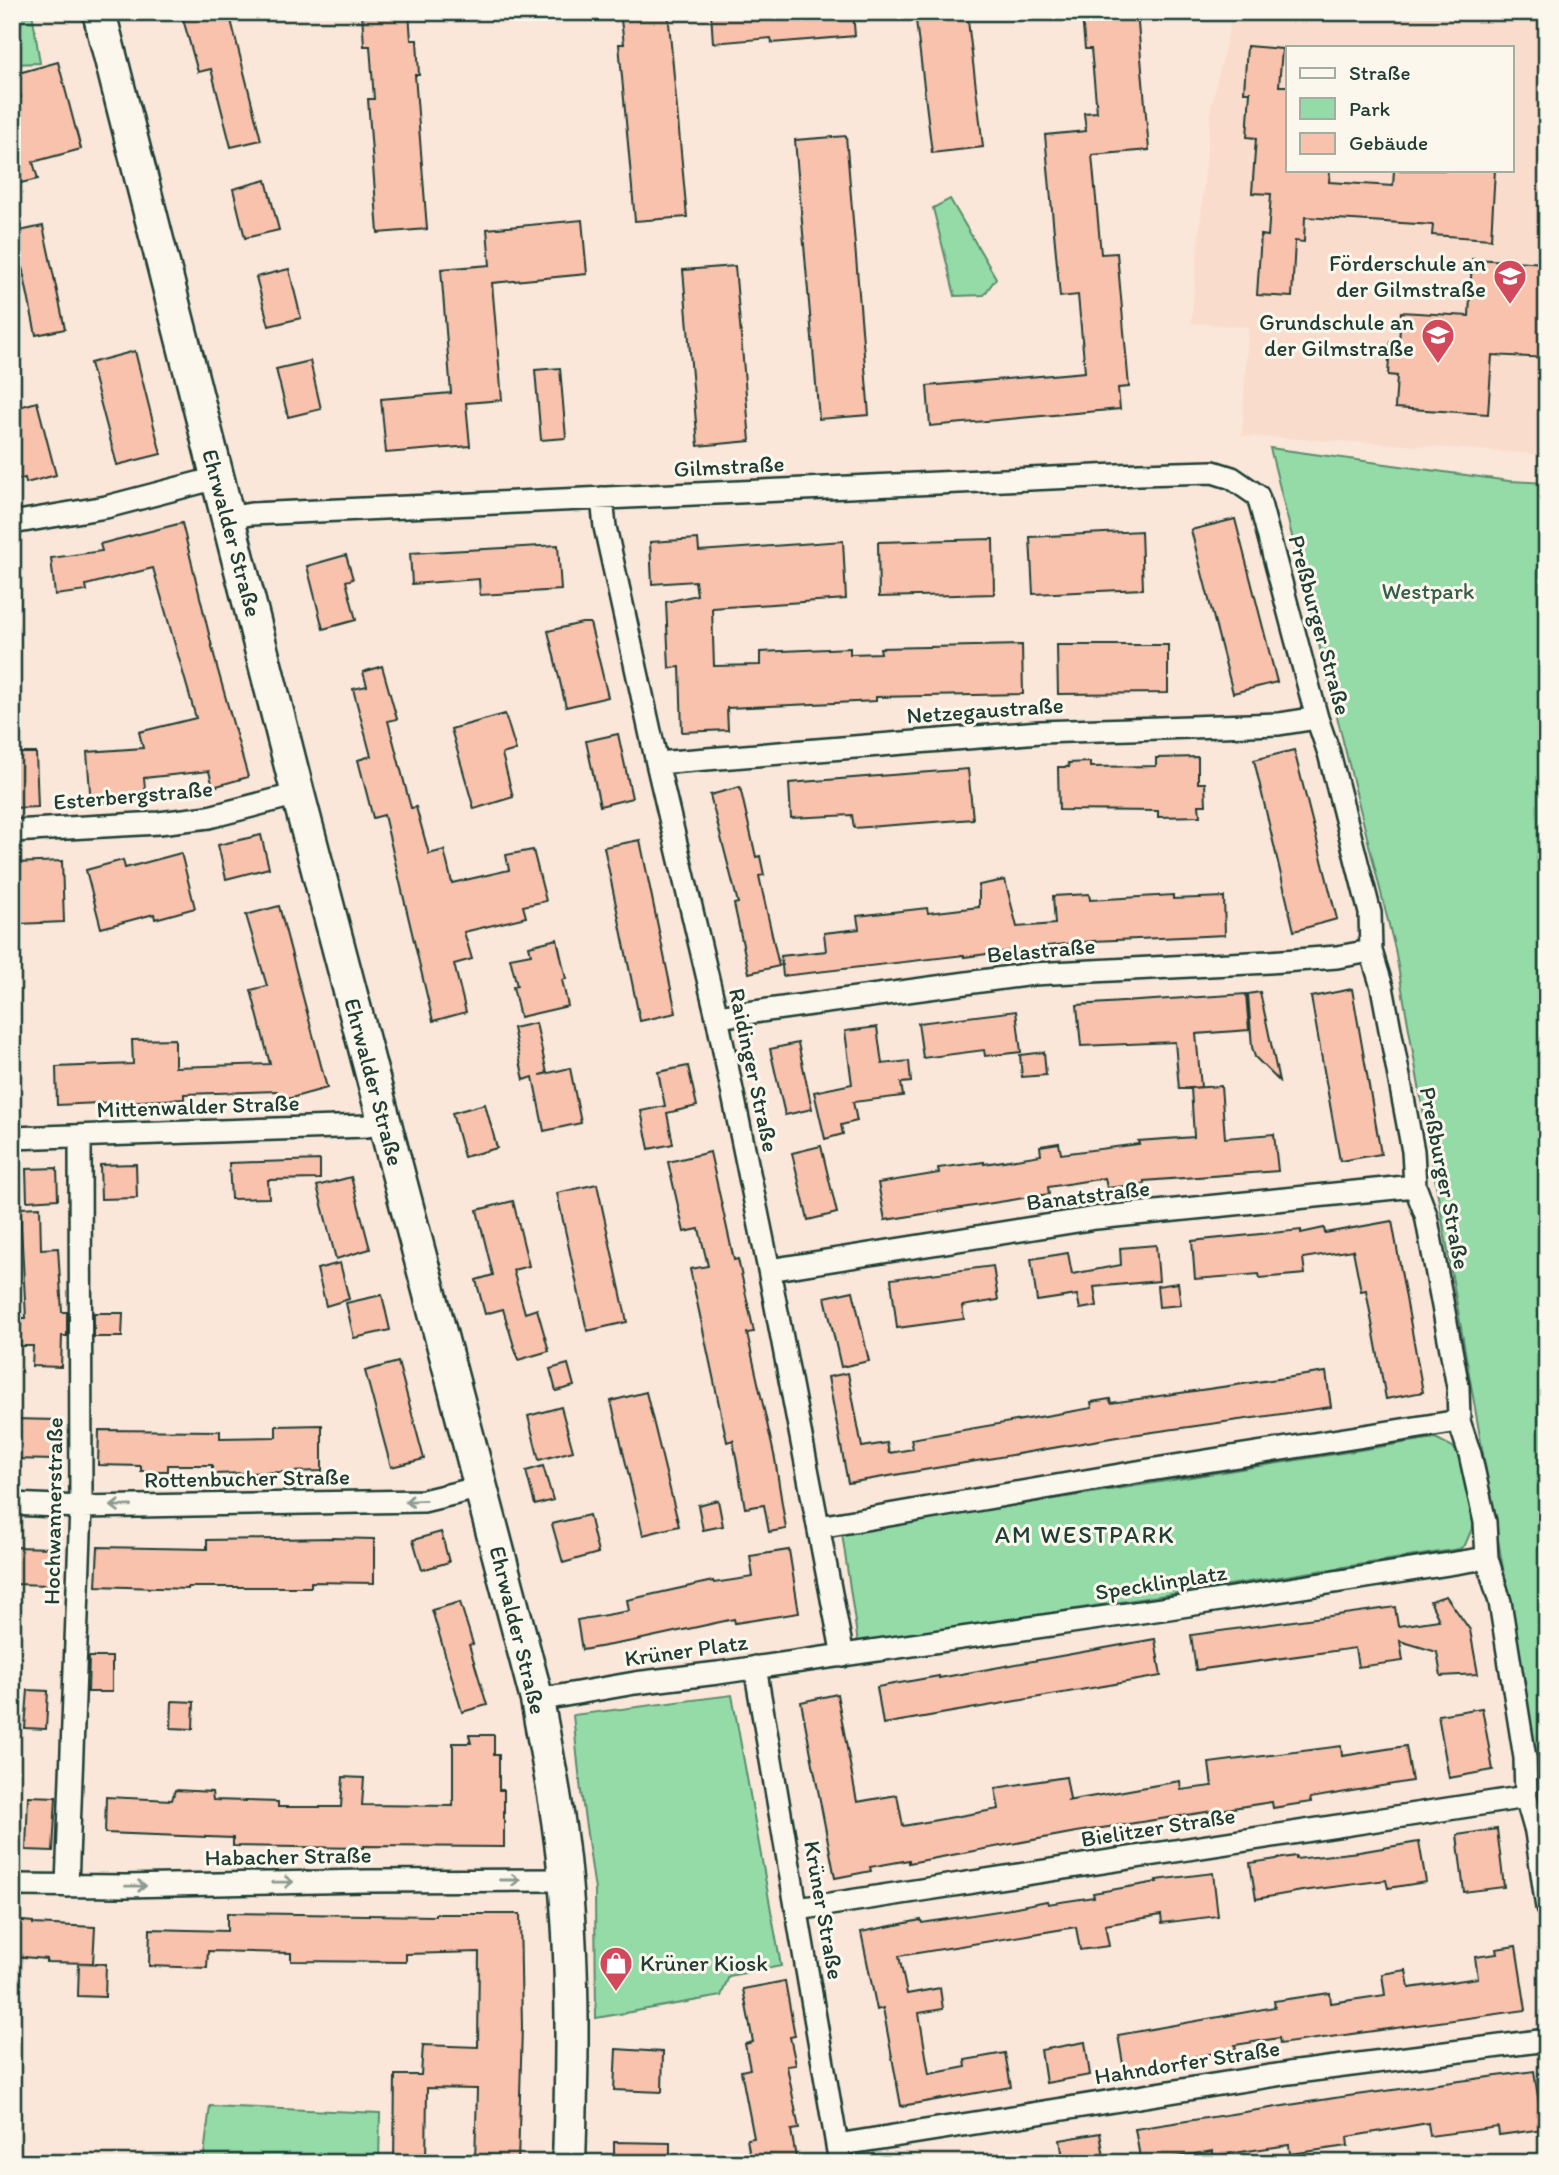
<svg xmlns="http://www.w3.org/2000/svg" width="1559" height="2175" font-family="Itim,sans-serif">
	<style>
		.built { fill: #fadccc; fill-rule: evenodd }
		.green { fill: #95dba8; stroke: #5a8c6e; stroke-width: 2 }
		.building { fill: #f9c2ad; stroke: #1f3d34; stroke-width: 2 }
		.lines { fill: none; stroke-linecap: round; stroke-linejoin: round }
		.street-casing { stroke: #1f3d34; stroke-width: 26 }
		.secondary-casing { stroke: #1f3d34; stroke-width: 37 }
		.street { stroke: #fbf7ec; stroke-width: 21 }
		.secondary { stroke: #fbf7ec; stroke-width: 32 }
		.oneway { stroke: #8d9a90 }
		.labels { text-anchor: middle; dominant-baseline: central; stroke-width: 6; stroke-linejoin: round; paint-order: stroke }
		.poi-label { font-size: 23px; fill: #1f3d34; stroke: #fbf7ec; text-anchor: end }
		.street-label { font-size: 23px; fill: #1f3d34; stroke: #fbf7ec }
		.park-label { font-size: 23px; fill: #375d4b; stroke: #fbf7ec }
		.neighbourhood-label { font-size: 24px; letter-spacing: 2px; fill: #1f3d34; stroke: #fbf7ec }
	</style>
	<rect width="100%" height="100%" fill="#fae7d9"/>
	<filter id="ink" filterUnits="userSpaceOnUse"><feTurbulence type="fractalNoise" baseFrequency=".0143" numOctaves="2"/><feDisplacementMap in="SourceGraphic" scale="14" xChannelSelector="R" yChannelSelector="G"/><feConvolveMatrix kernelMatrix="1 2 1 2 8 2 1 2 1" color-interpolation-filters="sRGB"/></filter>
	<g filter="url(#ink)">
		<path class="built" d="M1233,12H1547V455L1377,443L1242,436L1248,327L1191,323L1211,107ZM1288,47H1512V170H1288Z"/>
		<path class="green" d="M12,12H32L40,63L12,64Z
			M950,199L996,278L984,295L955,296L933,208Z
			M1270,448L1509,481L1547,483V1821L1395,949Z
			M1435,1438L1453,1447L1462,1462L1474,1524L1465,1545L1459,1549L858,1643L842,1533Z
			M732,1695L781,1966L729,1976L721,1996L596,2018L595,1890L581,1792L573,1715Z
			M210,2106L380,2113L379,2163H203Z"/>
		<path class="building" d="M181,12H229L261,140L231,147L211,69L198,72Z
			M362,12H409L411,40H417L419,75H415L427,229L378,233L368,99H374L370,46H364Z
			M620,12H668L687,217L635,221L619,44H624Z
			M711,12H853L855,36L772,43L771,38L713,43Z
			M915,12H967L983,147L932,153Z
			M1137,12L1149,150L1092,155L1101,254L1117,253L1129,387L1118,388L1120,409L930,426L927,386L1085,372L1078,295L1060,297L1045,135L1086,131L1084,113L1097,112L1091,49H1085L1082,16Z
			M1247,46L1282,49L1279,86H1288V170H1330L1329,182L1393,186L1394,170H1495L1491,239L1432,235L1433,225L1305,217L1304,242L1295,241L1292,297L1257,295L1261,235L1268,236L1271,194L1252,193L1256,138L1247,137L1250,92H1244Z
			M58,62L81,149L33,162L38,179L12,185V100L21,97L15,74Z
			M846,136L869,415L819,419L795,140Z
			M266,180L279,230L245,238L233,189Z
			M582,220L587,274L492,283L502,400L466,403L470,446L386,453L381,399L451,393L441,269L490,265L487,229Z
			M43,226L65,329L36,335L15,232Z
			M1472,259L1547,263V358L1492,355L1488,414L1395,408L1397,376L1388,375L1390,342L1399,343L1401,312L1469,316Z
			M735,266L750,441L698,446L683,270Z
			M289,269L301,318L269,326L256,277Z
			M135,351L161,454L117,465L90,363Z
			M310,361L321,409L288,417L276,369Z
			M560,368L566,438L541,440L535,370Z
			M37,402L56,475L26,483L25,478L12,481V409Z
			M1235,519L1277,682L1233,693L1191,530Z
			M182,523L217,667L248,777L213,787L209,771L144,778L146,799L91,804L87,752L143,748L139,732L196,718L153,568L86,585L87,591L55,595L51,558L102,551L100,544Z
			M1141,531L1143,589L1033,594L1030,537Z
			M698,539L699,551L843,541L846,599L712,608L714,666L760,665V652L850,648V654L881,653L880,648L1022,645L1023,694L876,697V701L727,708L728,730L682,732L680,667L669,668L666,602L697,595L695,581L652,584L650,542Z
			M993,539L994,594L879,597L878,542Z
			M558,545L561,590L480,595L479,579L412,584L410,553Z
			M346,555L353,579L346,581L356,620L323,629L307,566Z
			M582,623H590L608,697L566,707L548,631Z
			M1057,645H1168V693L1058,694Z
			M382,666L397,719L388,721L411,808L416,807L429,854L444,850L452,883L509,870L506,855L533,850L546,901L523,906L526,917L464,932L472,959L454,964L466,1012L433,1021L384,815L373,818L358,760L371,756L353,689L367,686L363,672Z
			M505,714L516,750L502,754L513,797L474,809L451,729Z
			M618,734L632,798L600,806L586,741Z
			M1294,750L1337,919L1294,931L1254,760Z
			M12,753H36L38,807L12,808Z
			M1198,757V783H1205L1206,805H1199L1200,816L1158,817V811L1059,810L1058,767H1069L1068,763L1090,762V767L1156,766V758Z
			M968,769L973,819L854,828L852,815L791,818L789,783Z
			M740,787L756,857L760,856L764,875L759,876L779,966L749,973L734,904L738,903L710,795Z
			M261,835L269,868L226,879L218,845Z
			M640,840L676,1013L640,1021L604,847Z
			M181,853L195,908L155,919L154,914L101,928L86,870L123,860L125,868Z
			M62,861L64,922L17,924L15,863Z
			M1005,880L1017,927L1055,924L1053,896L1089,894L1090,900L1173,895V899L1224,897L1225,935L1093,941L1046,946L1047,949L1018,953L1017,950L964,957V955L783,976L781,956L826,951L824,933L859,929L857,916L927,908L928,913L979,907V885Z
			M279,906L327,1088L280,1101L277,1091L184,1094V1099L57,1105L56,1067L133,1064L132,1040L175,1039V1067L270,1064L251,990L267,986L246,915Z
			M557,939L566,979L562,980L568,1006L520,1017L513,987L517,986L510,958L531,954L529,946Z
			M1352,989L1381,1154L1340,1161L1311,997Z
			M1260,992L1279,1081L1255,1057L1252,1047L1248,994Z
			M1246,994L1249,1030L1196,1034L1201,1087L1179,1089L1175,1042L1081,1046L1077,1005Z
			M1016,1011L1021,1052L985,1056L984,1050L923,1058L918,1023Z
			M536,1023L547,1073L540,1075L570,1068L581,1123L544,1131L533,1077L524,1080L513,1028Z
			M877,1027L882,1064L909,1061L911,1082L901,1083L903,1096L853,1102L857,1121L841,1125L843,1134L825,1139L814,1092L852,1084L845,1031Z
			M798,1043L812,1109L785,1115L770,1049Z
			M1044,1052L1046,1075L1022,1077L1020,1055Z
			M688,1066L697,1106L667,1113L673,1144L649,1149L641,1111L665,1106L658,1072Z
			M1221,1086L1225,1138L1274,1134L1278,1171L1144,1181L1145,1184L1107,1188L1105,1178L1048,1187L1049,1194L885,1220L878,1183L939,1173L938,1168L984,1162V1164L1041,1155L1040,1146L1059,1143L1061,1154L1139,1144L1138,1141L1194,1137L1191,1088Z
			M485,1104L497,1148L464,1157L452,1113Z
			M821,1146L837,1213L808,1220L792,1153Z
			M710,1152L734,1260L738,1259L754,1332L747,1333L775,1459L786,1529L769,1532L764,1505L745,1508L733,1440L727,1442L690,1269L708,1266L699,1229L684,1232L668,1162Z
			M320,1160V1179L268,1180L269,1198L231,1199L229,1163Z
			M136,1164L137,1198L101,1199L100,1165Z
			M57,1168L58,1199L27,1201L26,1169Z
			M351,1177L370,1249L336,1259L317,1186Z
			M597,1184L627,1322L587,1331L557,1193Z
			M513,1201L529,1266L513,1270L525,1313L537,1309L549,1351L518,1360L503,1309L485,1314L476,1280L493,1275L477,1210Z
			M40,1207L41,1249L58,1248L62,1312H67V1336H62L61,1367L32,1366L33,1346H19L21,1318H26L20,1208Z
			M1392,1221L1423,1392L1386,1399L1366,1290L1361,1291L1353,1250L1303,1258L1305,1274L1260,1278L1259,1274L1195,1279L1192,1241L1301,1230V1233L1324,1228L1325,1233Z
			M1156,1245L1159,1281L1094,1287L1097,1306L1080,1309L1077,1295L1037,1301L1031,1259L1068,1253L1072,1274L1121,1265L1120,1248Z
			M340,1263L349,1299L326,1306L317,1269Z
			M993,1266L998,1300L962,1306L964,1319L897,1328L891,1279Z
			M1178,1283L1181,1305L1159,1307L1157,1286Z
			M853,1291L869,1361L841,1367L825,1297Z
			M382,1295L390,1330L354,1338L346,1303Z
			M94,1313H123L122,1337H94Z
			M398,1362L424,1459L391,1467L365,1371Z
			M568,1364L574,1386L556,1391L550,1369Z
			M1326,1372L1331,1407L1117,1437L848,1483L828,1377L848,1373L862,1447L887,1443L889,1453L913,1449L911,1439L1092,1408L1091,1402L1110,1399L1111,1403Z
			M646,1392L679,1526L643,1535L611,1401Z
			M561,1407L573,1451L539,1460L528,1416Z
			M12,1419L57,1420L56,1460L12,1459Z
			M322,1425V1471L212,1474V1465H168V1471H141V1466L98,1465L99,1430L220,1431V1438L276,1437V1426Z
			M543,1466L553,1500L535,1505L526,1471Z
			M718,1500L723,1526L703,1530L698,1505Z
			M589,1515L598,1553L563,1563L552,1524Z
			M441,1532L449,1562L422,1570L413,1540Z
			M332,1538L374,1539V1583L311,1582V1587H188V1589L96,1586L98,1547L207,1549V1540Z
			M12,1547L54,1548L53,1585L12,1584Z
			M789,1550L799,1613L735,1623L734,1619L633,1641L582,1650L577,1620L629,1611L627,1600L713,1581L714,1583L753,1577L750,1556Z
			M1446,1596L1470,1630L1478,1674L1441,1676L1437,1652L1400,1641L1403,1661L1358,1667L1355,1648L1196,1670L1191,1635L1395,1607L1398,1626L1439,1620L1430,1601Z
			M460,1602L473,1644L469,1645L487,1705L462,1712L432,1610Z
			M1155,1639L1161,1676L883,1724L877,1687L939,1676V1678Z
			M89,1657H112V1692H88Z
			M28,1690L48,1691L46,1729L25,1728Z
			M837,1694L857,1802L897,1795L903,1826L999,1809L995,1788L1066,1777L1070,1799L1067,1801L1180,1781L1181,1790L1212,1786L1209,1763L1341,1746L1342,1756L1406,1746L1412,1781L1310,1798L1311,1802L1291,1805L1273,1808L1272,1802L1076,1832L909,1863V1860L870,1867L871,1871L835,1878L801,1702Z
			M172,1701L194,1702L193,1729L171,1728Z
			M1482,1708L1493,1770L1449,1778L1438,1715Z
			M469,1735H494V1755H499V1790H504V1847L364,1846V1848L233,1846V1838L105,1833L106,1797L172,1800L175,1790L212,1792L213,1800L278,1802V1807H341L343,1777L364,1778L362,1805L453,1806V1743H471Z
			M28,1796L56,1797L53,1851L26,1850Z
			M1497,1829L1504,1887L1464,1892L1457,1835Z
			M1419,1842L1426,1882L1388,1888L1386,1880L1302,1891L1256,1899L1250,1863L1296,1856V1859L1359,1852Z
			M1213,1873L1218,1916L1162,1923L1161,1915L1105,1925L1109,1946L1080,1950L1076,1927L899,1956L907,1994L940,1988L943,2009L919,2013L929,2074L966,2067L965,2060L1005,2053L1011,2087L901,2106L883,2008L877,2010L861,1932L921,1920L922,1923L1011,1909V1908L1047,1901L1048,1904L1094,1897L1093,1893L1157,1882L1156,1880Z
			M227,1913L435,1916V1914H520L522,2027L518,2163H475L477,2089L427,2088L426,2163H394L395,2075H421L423,2045L478,2047L479,1952L406,1954V1962L291,1961V1953L208,1951L207,1968L149,1966L150,1929L227,1931Z
			M12,1920L33,1922V1924L95,1927L93,1963L46,1962V1959L12,1956Z
			M1516,1946L1526,2010L1280,2044L1279,2038L1235,2045L1236,2049L1124,2070L1118,2035L1275,2007L1274,2001L1330,1993L1331,2003L1385,1995L1382,1974L1406,1970L1409,1988L1478,1978L1475,1957L1497,1954L1496,1949Z
			M79,1963L106,1964L105,1997L78,1996Z
			M785,1981L795,2036L790,2037L796,2065L787,2066L799,2129L791,2130L797,2163H751L747,2139L754,2138L741,2071L750,2069L745,2044L753,2042L743,1989Z
			M1085,2042L1090,2075L1046,2083L1041,2050Z
			M616,2049L663,2052L662,2092L614,2090Z
			M1534,2071L1543,2129L1499,2135L1498,2127L1430,2136L1428,2123L1347,2137L1348,2146L1290,2154L1289,2145L1213,2156V2151L1141,2163L1135,2129L1341,2097Z
			M1100,2133L1105,2163H1064L1060,2140Z
			M614,2142L670,2143V2163H614Z"/>
		<g class="lines">
			<defs>
				<path id="street" d="M602,498L605,527L657,763L717,1017L769,1270L843,1656
					M228,518L251,514L1139,474L1213,472L1232,478L1258,496L1317,718L1329,753L1370,913L1371,951L1382,987L1413,1151L1415,1186L1426,1215L1458,1387L1459,1421L1470,1454L1485,1522L1487,1558L1500,1602L1525,1758L1526,1797L1536,1832L1547,1908
					M12,523L106,507L217,478
					M657,763L1040,732L1279,724L1317,718
					M12,831L159,823L209,817L298,794
					M717,1017L1033,974L1269,962L1337,957L1371,951
					M12,1138L367,1126L385,1120
					M769,1270L1096,1218L1415,1186
					M12,1504L81,1507L423,1501L482,1487
					M819,1527L1143,1471L1459,1421
					M755,1667L840,2163
					M537,1700L635,1683L718,1673L1169,1608L1487,1558
					M12,1885L125,1886L366,1881L565,1880
					M67,1886L81,1507L80,1137
					M798,1909L1526,1797
					M837,2145L1289,2073L1547,2040"/>
				<path id="secondary" d="M99,12L298,794L537,1700C548,1760 560,1819 565,1880C574,1974 572,2069 569,2163"/>
			</defs>
			<use href="#street" class="street-casing"/>
			<use href="#secondary" class="secondary-casing"/>
			<use href="#street" class="street"/>
			<use href="#secondary" class="secondary"/>
		</g>
		<defs><path id="oneway-shaft" d="M-6 0H5M1.5-3L5.5 0L1.5 3" fill="none" stroke-width="1.6" stroke-linecap="round" stroke-linejoin="round" transform="scale(1.75)"/></defs>
		<g class="oneway">
			<use href="#oneway-shaft" transform="translate(415 1501) rotate(177)"/>
			<use href="#oneway-shaft" transform="translate(121 1506) rotate(179)"/>
			<use href="#oneway-shaft" transform="translate(510 1880)"/>
			<use href="#oneway-shaft" transform="translate(283 1882) rotate(-1)"/>
			<use href="#oneway-shaft" transform="translate(136 1886) rotate(-1)"/>
		</g>
	</g>
	<defs>
		<symbol id="school-pin" viewBox="-11 -11 22 30"><path d="M0 17L-7.5 6A9.5 9.5 0 1 1 7.5 6Z" fill="#d1495b" stroke="#fbf7ec"/><path d="M0-5L7-2L0 1L-7-2ZM-4 1L0 2.5L4 1V4Q0 6-4 4Z" fill="#fff"/></symbol>
		<symbol id="shop-pin" viewBox="-11 -11 22 30"><path d="M0 17L-7.5 6A9.5 9.5 0 1 1 7.5 6Z" fill="#d1495b" stroke="#fbf7ec"/><path d="M-5-2.5h2.3a2.7 3.5 0 0 1 5.4 0H5L5.5 6h-11ZM-1.5-2.5h3a1.5 2.3 0 0 0-3 0Z" fill="#fff"/></symbol>
	</defs>
	<g fill-rule="evenodd">
		<use href="#school-pin" x="1491" y="257" width="38" height="52"/>
		<use href="#school-pin" x="1419" y="316" width="38" height="52"/>
		<use href="#shop-pin" x="597" y="1944" width="38" height="52"/>
	</g>
	<g class="labels">
		<g class="poi-label">
			<text x="1486" y="263">Förderschule an<tspan x="1486" dy="26">der Gilmstraße</tspan></text>
			<text x="1414" y="322">Grundschule an<tspan x="1414" dy="26">der Gilmstraße</tspan></text>
			<text x="640" y="1963" text-anchor="start">Krüner Kiosk</text>
		</g>
		<g class="street-label">
			<text transform="translate(729 466) rotate(-3)">Gilmstraße</text>
			<text transform="translate(232 533) rotate(75)">Ehrwalder Straße</text>
			<text transform="translate(1320 625) rotate(75)">Preßburger Straße</text>
			<text transform="translate(985 710) rotate(-4)">Netzegaustraße</text>
			<text transform="translate(133 795) rotate(-5)">Esterbergstraße</text>
			<text transform="translate(1041 950) rotate(-5)">Belastraße</text>
			<text transform="translate(754 1070) rotate(78)">Raidinger Straße</text>
			<text transform="translate(374 1082) rotate(75)">Ehrwalder Straße</text>
			<text transform="translate(198 1106) rotate(-2)">Mittenwalder Straße</text>
			<text transform="translate(1445 1178) rotate(79)">Preßburger Straße</text>
			<text transform="translate(1088 1195) rotate(-7)">Banatstraße</text>
			<text transform="translate(247 1478) rotate(-1)">Rottenbucher Straße</text>
			<text transform="translate(53 1511) rotate(-89)">Hochwannerstraße</text>
			<text transform="translate(1161 1582) rotate(-9)">Specklinplatz</text>
			<text transform="translate(518 1630) rotate(76)">Ehrwalder Straße</text>
			<text transform="translate(686 1650) rotate(-8)">Krüner Platz</text>
			<text transform="translate(1158 1827) rotate(-9)">Bielitzer Straße</text>
			<text transform="translate(288 1856) rotate(-1)">Habacher Straße</text>
			<text transform="translate(824 1910) rotate(80)">Krüner Straße</text>
			<text transform="translate(1187 2062) rotate(-9)">Hahndorfer Straße</text>
		</g>
		<g class="park-label">
			<text x="1428" y="591">Westpark</text>
		</g>
		<g class="neighbourhood-label">
			<text x="1085" y="1534">AM WESTPARK</text>
		</g>
	</g>
	<rect width="1559" height="2175" fill="none" stroke="#fbf7ec" stroke-width="42"/>
	<rect x="21" y="21" width="1517" height="2133" fill="none" stroke="#1f3d34" stroke-width="2.5" filter="url(#ink)"/>
	<rect x="1286" y="46" width="228" height="126" fill="#fbf7ec" stroke="#a3ada2" stroke-width="2"/>
	<rect x="1300" y="68" width="35" height="10" fill="#fbf7ec" stroke="#a3ada2" stroke-width="2"/>
	<text x="1349" y="80" font-size="21" fill="#1f3d34">Straße</text>
	<rect x="1300" y="98" width="35" height="21" fill="#95dba8" stroke="#a3ada2" stroke-width="2"/>
	<text x="1349" y="116" font-size="21" fill="#1f3d34">Park</text>
	<rect x="1300" y="133" width="35" height="21" fill="#f9c2ad" stroke="#a3ada2" stroke-width="2"/>
	<text x="1349" y="150" font-size="21" fill="#1f3d34">Gebäude</text>
</svg>
